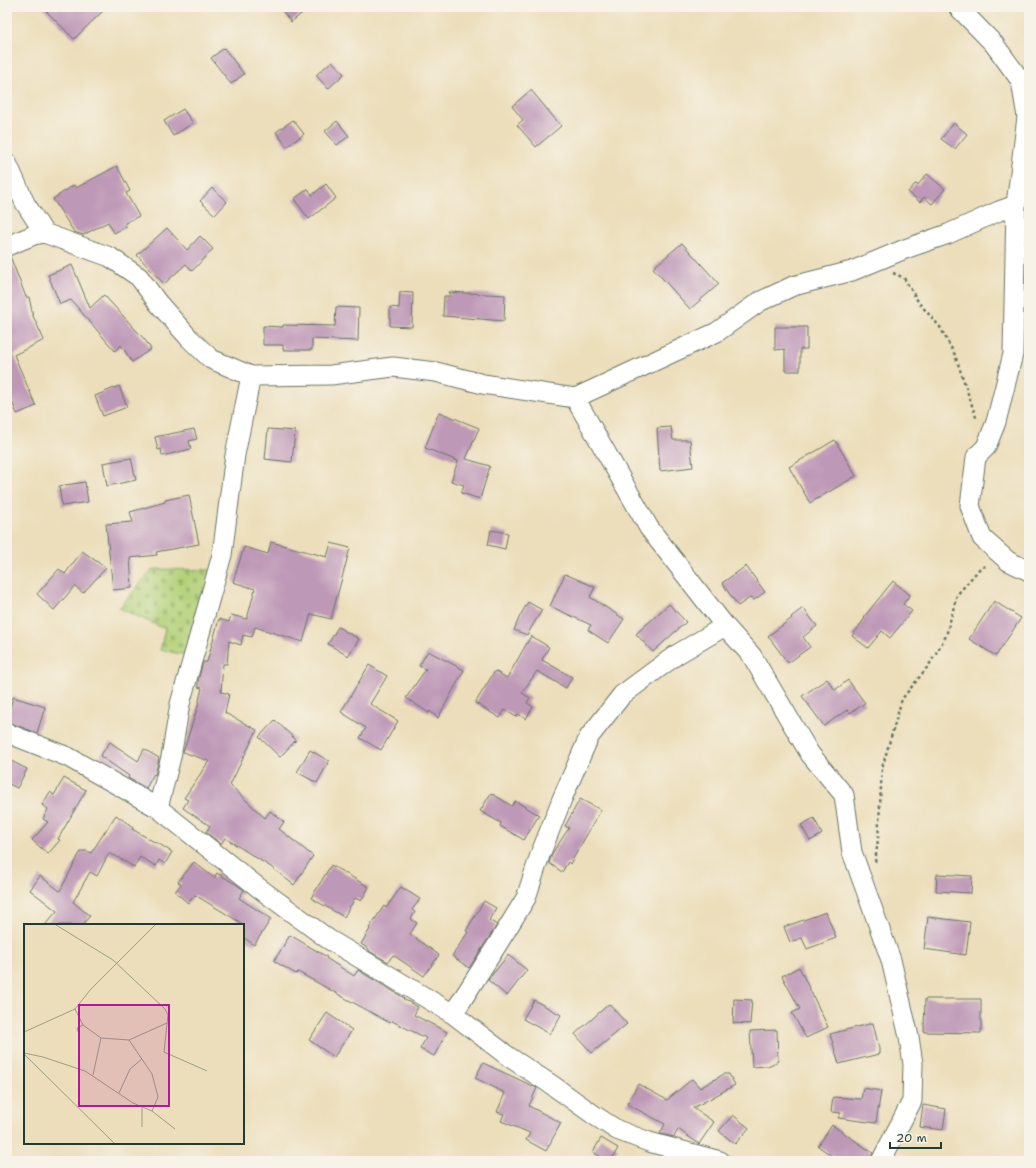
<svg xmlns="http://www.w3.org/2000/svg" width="1036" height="1168" font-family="'Shantell Sans',sans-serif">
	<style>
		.cemetery { fill: url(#cemetery-stones); stroke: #688756 }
		.building { fill: #be98b7 }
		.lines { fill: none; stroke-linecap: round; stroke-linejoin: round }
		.street-casing { stroke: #677563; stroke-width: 21 }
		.path { stroke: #677563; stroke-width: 2.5; stroke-dasharray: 3 3; stroke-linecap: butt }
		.street { stroke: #fff; stroke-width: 19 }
		.inset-road { fill: none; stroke: #9a9e84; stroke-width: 1 }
		.view { fill: #b5179e; fill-opacity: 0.15; stroke: #b5179e; stroke-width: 2 }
		.inset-edge { fill: none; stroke: #1f3d34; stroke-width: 2 }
	</style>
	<defs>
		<pattern id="cemetery-stones" width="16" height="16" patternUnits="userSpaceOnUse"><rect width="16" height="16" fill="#b2d178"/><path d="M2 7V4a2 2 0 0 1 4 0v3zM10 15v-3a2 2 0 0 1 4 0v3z" fill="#99b468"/></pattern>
	</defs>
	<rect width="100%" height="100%" fill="#f7f3e8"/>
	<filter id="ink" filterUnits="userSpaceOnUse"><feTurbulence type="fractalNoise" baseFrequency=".025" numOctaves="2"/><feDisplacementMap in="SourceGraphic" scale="8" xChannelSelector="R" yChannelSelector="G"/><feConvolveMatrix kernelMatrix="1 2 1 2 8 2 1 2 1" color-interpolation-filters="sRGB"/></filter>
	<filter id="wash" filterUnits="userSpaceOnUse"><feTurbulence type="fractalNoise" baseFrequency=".012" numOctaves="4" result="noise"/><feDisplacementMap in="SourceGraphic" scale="16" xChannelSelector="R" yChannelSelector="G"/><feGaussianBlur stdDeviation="0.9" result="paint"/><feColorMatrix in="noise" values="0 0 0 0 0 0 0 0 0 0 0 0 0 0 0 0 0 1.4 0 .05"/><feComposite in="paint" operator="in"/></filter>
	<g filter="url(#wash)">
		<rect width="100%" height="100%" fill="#ecdeba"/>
		<path class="cemetery" d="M153,569L216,570L187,655L160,650L165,629L119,608Z"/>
		<g id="blocks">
			<path class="building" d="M42,7H107L74,39Z
				M279,7H310L291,22Z
				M224,48L244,74L231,84L211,58Z
				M332,61L344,74L328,89L316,75Z
				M531,90L561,126L536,147L517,125L523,120L512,106Z
				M183,109L193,123L173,136L164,121Z
				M293,120L304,134L287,147L276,132Z
				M337,121L349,136L337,145L325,131Z
				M954,123L967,134L955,149L941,139Z
				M117,166L130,191L126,193L139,216L125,223L126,227L114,233L108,222L83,235L74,232L53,199L74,185L76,188Z
				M927,174L945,189L932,204L924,197L920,202L908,192L915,184L918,185Z
				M326,184L336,198L309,219L294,199L308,189L312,195Z
				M212,188L227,202L215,215L200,201Z
				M167,228L187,250L200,236L213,249L192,271L186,264L164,284L137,255Z
				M682,243L719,284L690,309L653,268Z
				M10,256L26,297H29L33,316L44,340L14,355L36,406L17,414L7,389V257Z
				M72,265L90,308L104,295L145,340L151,349L132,362L121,345L115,351L71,300L60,304L48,275Z
				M400,292L413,293L412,327L390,326V307L399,308Z
				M449,292L505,295L504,321L443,316L444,296H451Z
				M336,307L359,308L358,341L312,339V350H283V345H263V326L283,327V325L335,326Z
				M775,327H807V349H800V371H785V349L775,350Z
				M119,386L127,407L103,416L95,396Z
				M439,412L479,428L466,459L490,466L480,499L461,493L464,485L451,481L458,461L425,448Z
				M671,427L673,440H690L693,467L660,471L657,428Z
				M194,429L197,439L189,441L191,449L162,456L161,449L158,450L155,437Z
				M268,429L295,431L292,462L265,459Z
				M835,440L856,476L810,503L789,467Z
				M131,458L136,480L107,486L103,463Z
				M85,482L88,502L62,506L59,486Z
				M189,495L199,544L156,552L157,555L130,558L132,588L113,590L106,524L133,522L130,512L165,502V500Z
				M491,530L508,533L505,549L488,545Z
				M271,542L327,557L331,543L350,548L331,619L311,614L303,642L255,627L252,637L243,635L241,645L229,641L227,664H223L221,692L229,694L225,713L257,730L230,785L265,818L270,811L284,822L279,829L313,856L294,885L271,867L225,838L221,844L206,832L210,826L183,808L188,800L184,798L209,761L183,752L197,709L202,688L198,687V681L203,662H207L219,619L229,622L231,615L247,619L255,589L233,582L244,547L268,554Z
				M82,551L106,568L83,593L75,586L54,610L37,594L59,569L65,574Z
				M746,566L765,592L754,600L751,597L738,606L722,583Z
				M565,574L595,587L590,597L624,619L608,643L588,630L591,625L550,606Z
				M893,581L910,595L903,604L912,611L890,638L882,631L868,648L852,636L865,618L864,617Z
				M994,601L1021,618L996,656L969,639Z
				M528,602L542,610L527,635L514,630L520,616Z
				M669,604L686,622L653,652L636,634Z
				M803,608L817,626L803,637L810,647L788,663L768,636L792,618L791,617Z
				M338,627L359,639L348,656L328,644Z
				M531,636L549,647L542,660L572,677L566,688L537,671L522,693L530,698L527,703L533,707L526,719L518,714L516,717L505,710L500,718L475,703L495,671L507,678Z
				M428,651L464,670L438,718L430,711L429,713L406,698L426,669L419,666Z
				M369,665L387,676L370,704L398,721L381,750L360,738L366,728L341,712Z
				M827,679L835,690L848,680L865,703L850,713L847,710L824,726L802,696Z
				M13,697L45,707L37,733L7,722V718Z
				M275,720L296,740L280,757L259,737Z
				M110,742L138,761L144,749L159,758L155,775L154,774L146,788L128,778L129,776L100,756Z
				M310,750L329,761L317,783L297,772Z
				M7,759L27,769L17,788L7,783Z
				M64,778L86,790L58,839L60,840L48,854L32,840L48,822L43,819L48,809L42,805L50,792L54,795Z
				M491,793L512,806L515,801L539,815L524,840L500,826L501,823L480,811Z
				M580,799L601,810L570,864L568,862L562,872L549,863L553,852L569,828L565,826Z
				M116,815L133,827L132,829L156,843V842L172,852L165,864L159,860L156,866L140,857L134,867L114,855L113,856L109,853L97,876L90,872L73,902L90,916L82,925H45L57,911L30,890L40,876L60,891L81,851H87L91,853Z
				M814,818L822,834L810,841L801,825Z
				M194,862L214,878L217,873L237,885L244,890L239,898L271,919L254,945L243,937V924L195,895L188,903L175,892L181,884L178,882Z
				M331,865L369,887L361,901L355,898L344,917L311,898Z
				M937,874L972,876L971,893L936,891Z
				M401,887L420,899L412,910L415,912L411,919L417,923L410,934L439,955L424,976L393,955L388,962L369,951V949L361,944L370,929L369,928L384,906L386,908Z
				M484,901L496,908L489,920L497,925L469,968L452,956L468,932L466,931Z
				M826,912L836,938L807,949L802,938L790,942L784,927Z
				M928,917L970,922L966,955L924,949Z
				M290,935L327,957L326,958L354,976L358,970L404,998L403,999L418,1007L414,1015L447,1032L434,1056L420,1049L426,1038L392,1021L390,1023L298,972L296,974L274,961Z
				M508,955L527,970L507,996L488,980Z
				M799,967L828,1027L806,1038L792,1013L800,1009L782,976Z
				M734,999L752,1000L750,1024L733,1023Z
				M925,999H981V1033L924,1032Z
				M534,1000L561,1015L550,1034L523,1019Z
				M609,1004L627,1024L592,1053L575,1034Z
				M327,1013L352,1030L334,1057L309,1040Z
				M873,1023L879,1048V1054L839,1064L830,1034Z
				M777,1030L778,1061L768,1066L752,1067L750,1031Z
				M483,1063L537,1088L529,1106L561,1123L546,1151L526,1140L530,1133L501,1121L504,1114L497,1112L505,1093L475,1078Z
				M724,1074H729L735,1085L693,1108L714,1122L699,1144L678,1129L674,1137L660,1134L665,1124L627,1104L638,1084L667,1100L692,1079L700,1088Z
				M863,1088L881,1091L876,1123L838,1118L841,1113L831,1112L833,1097L861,1099Z
				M923,1105L946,1109L943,1130L920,1127Z
				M733,1115L749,1128L735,1144L719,1131Z
				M832,1125L873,1153L870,1161H839L818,1146Z
				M601,1138L618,1148L611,1161H607L593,1152Z"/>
		</g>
	</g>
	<g filter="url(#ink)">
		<use href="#blocks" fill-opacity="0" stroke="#677563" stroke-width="1"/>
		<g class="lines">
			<defs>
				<path id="street" d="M958,7L994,44L1021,81L1027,117L1016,205L1013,354L996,422L986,447L976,457L970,506L982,538L1008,561L1029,571
					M7,163L25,203L44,233L34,235L7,246
					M44,233L110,257L139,277L158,303L190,339L211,359L251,376L331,375L393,367L436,372L483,384L575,398L649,528L725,626L752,656L810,754L844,795L852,852L891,960L909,1037L913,1064L912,1101L881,1161
					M575,398L717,332L759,302L793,286L852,271L905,249L948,234L999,211L1016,205
					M7,733L68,757L158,808L259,888L328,939L453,1014L509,1057L552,1085L594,1115L617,1130L649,1142L720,1161
					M158,808L171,757L180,704L222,555L235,455L251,376
					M453,1014L497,945L526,898L540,855L562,799L589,737L622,695L676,655L725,626"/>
			</defs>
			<use href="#street" class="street-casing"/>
			<path class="path" d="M893,273L904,278L919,303L940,327L955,355L977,420
				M875,862L878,840L882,768L902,699L929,665L946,636L957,595L981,567L987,566"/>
			<use href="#street" class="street"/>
		</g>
	</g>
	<g transform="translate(24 924)">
		<rect width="220" height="220" fill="#ecdeba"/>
		<path class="inset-road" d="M32,1L89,36L141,85L144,91L140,128L183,147M51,85L59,101L53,104L55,110M59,101L77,114L105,116L128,150L134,173L128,187M0,108L51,85L67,65L131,1M105,116L143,99M0,129L19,133L61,147L109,179L128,187L151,205M0,130L90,219M69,151L77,114M95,169L106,145L118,135M118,182V203"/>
		<path class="view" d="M55,81H145V182H55Z"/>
		<rect width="220" height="220" class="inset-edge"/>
	</g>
	<rect width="1036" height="1168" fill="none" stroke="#f7f3e8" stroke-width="24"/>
	<path d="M890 1142v6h51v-6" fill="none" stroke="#1f3d34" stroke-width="2"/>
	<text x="896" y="1142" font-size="12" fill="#1f3d34" stroke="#f7f3e8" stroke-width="3" paint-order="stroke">20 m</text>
</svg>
